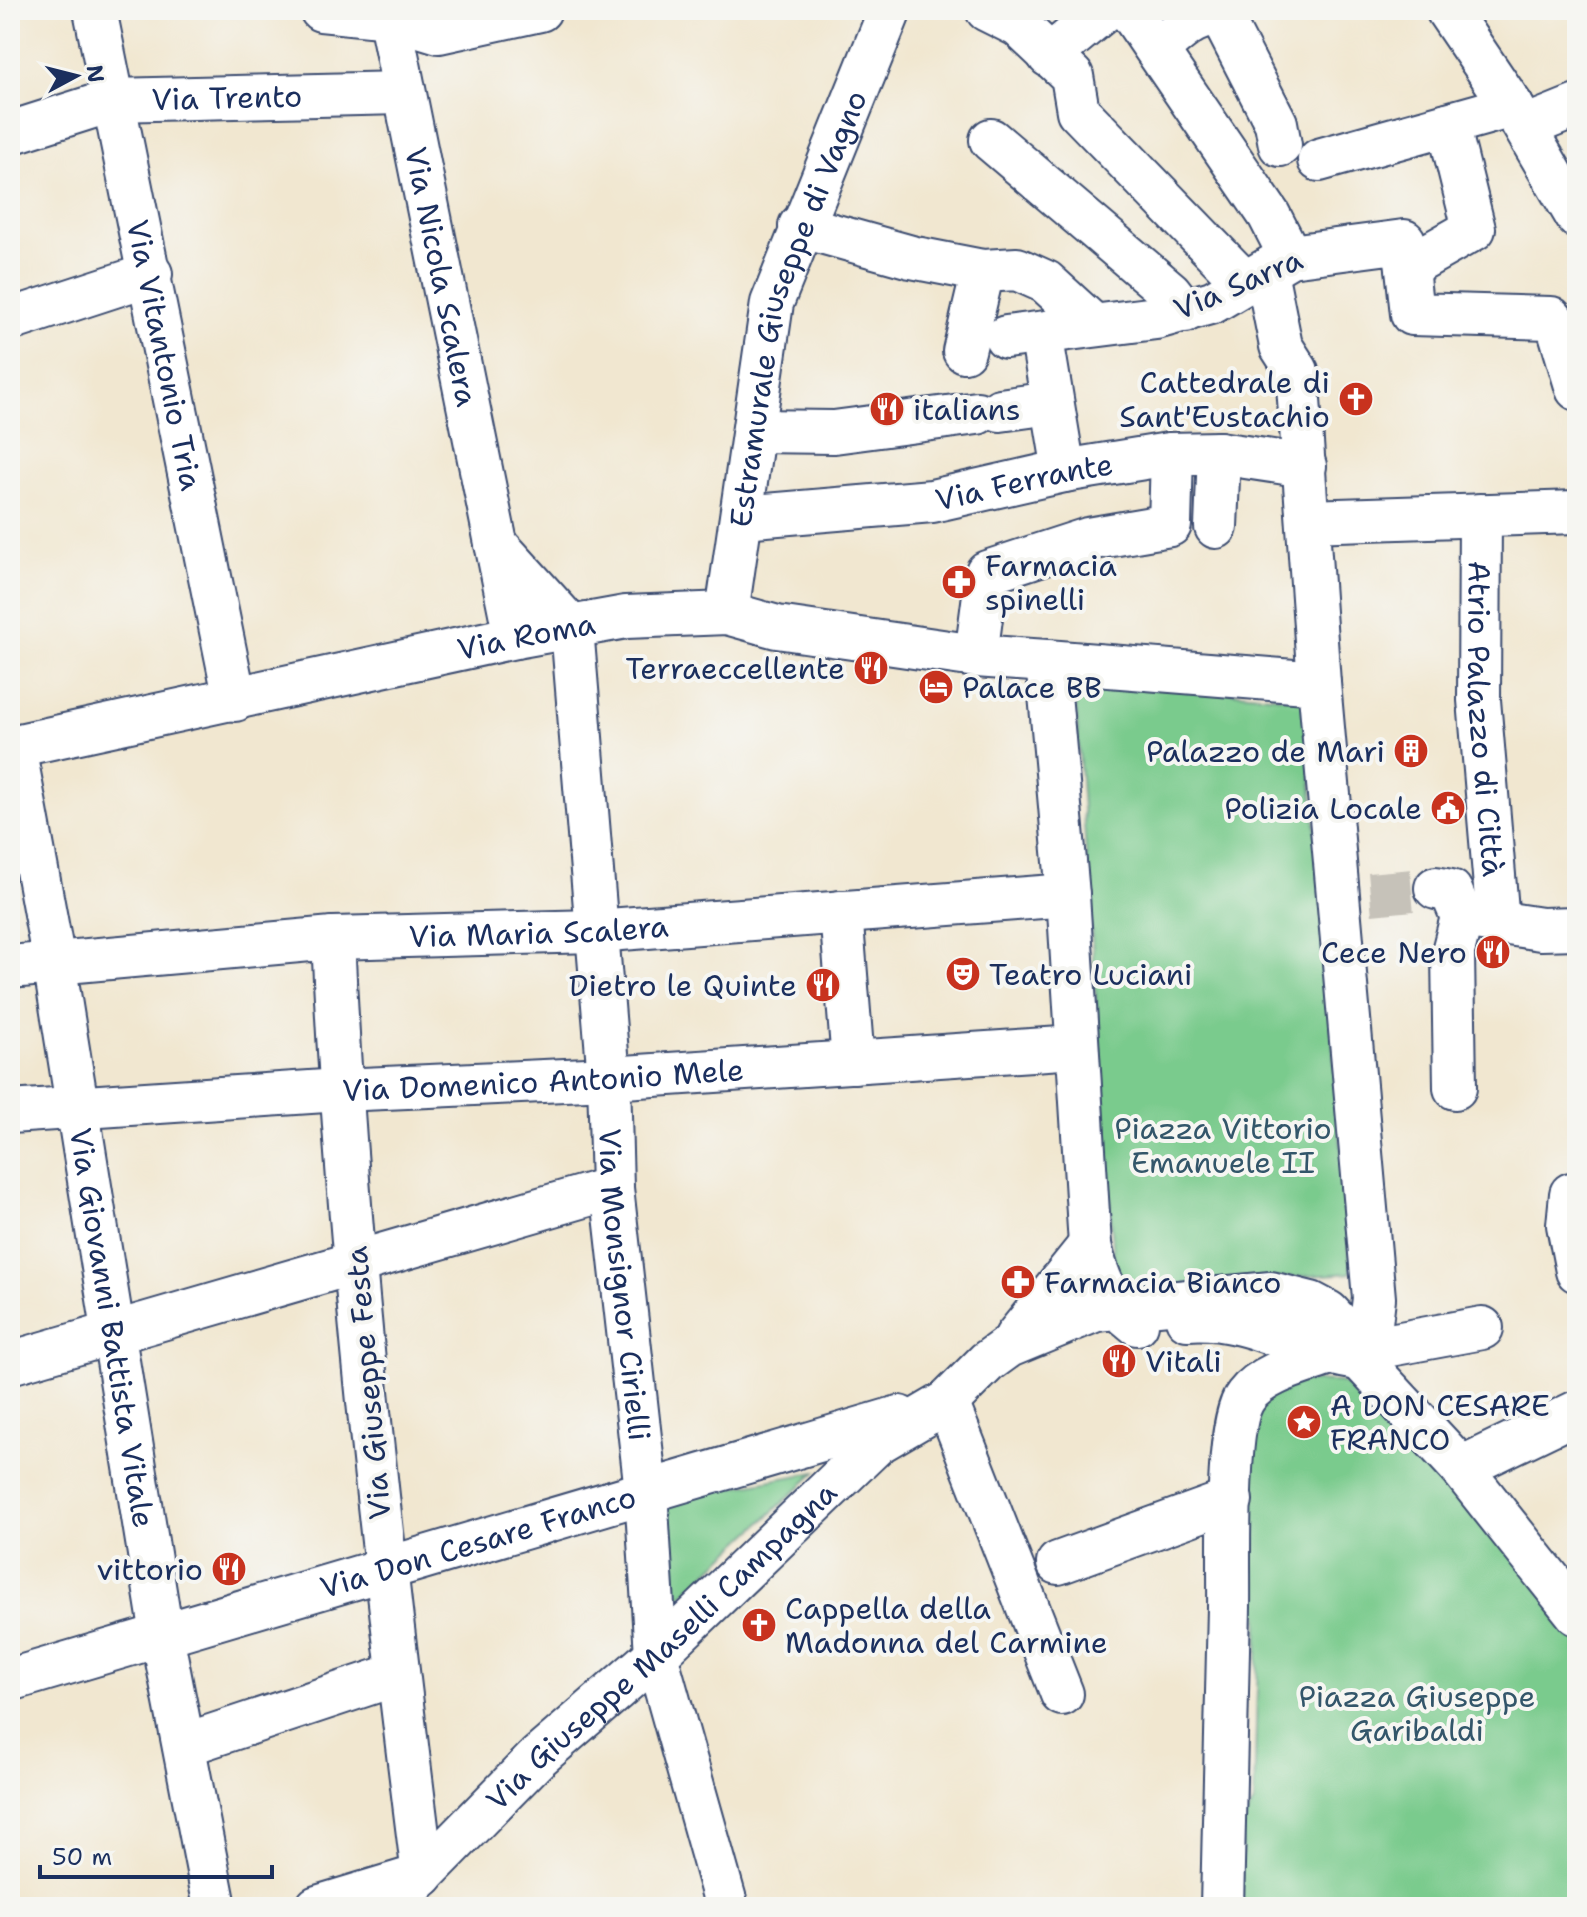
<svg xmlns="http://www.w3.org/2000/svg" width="1587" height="1917" font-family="'Shantell Sans',sans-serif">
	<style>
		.green { fill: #7acb8d; stroke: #4a7d76; stroke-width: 2 }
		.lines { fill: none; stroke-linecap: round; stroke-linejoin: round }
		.minor-tunnel { stroke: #c6c2b9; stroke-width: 42; stroke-dasharray: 42 21; stroke-linecap: butt }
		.minor-casing { stroke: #3b4b6f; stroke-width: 46 }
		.minor { stroke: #fff; stroke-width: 42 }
		.labels { text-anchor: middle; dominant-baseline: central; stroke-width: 8; stroke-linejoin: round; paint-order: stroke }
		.street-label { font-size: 30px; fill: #1b2f5e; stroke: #f6f6f2 }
		.poi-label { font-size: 30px; fill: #1b2f5e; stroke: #f6f6f2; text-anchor: start }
		.park-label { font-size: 30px; fill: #33566a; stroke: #f6f6f2 }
	</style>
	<rect width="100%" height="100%" fill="#f6f6f2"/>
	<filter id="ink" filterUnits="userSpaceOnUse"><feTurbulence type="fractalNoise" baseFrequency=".0125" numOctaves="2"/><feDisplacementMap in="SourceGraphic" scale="16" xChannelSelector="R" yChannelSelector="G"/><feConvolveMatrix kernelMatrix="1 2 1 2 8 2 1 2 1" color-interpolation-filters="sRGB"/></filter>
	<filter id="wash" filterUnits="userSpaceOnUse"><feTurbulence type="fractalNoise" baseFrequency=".006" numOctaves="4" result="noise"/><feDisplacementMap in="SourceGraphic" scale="32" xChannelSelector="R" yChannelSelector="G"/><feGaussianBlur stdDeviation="1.8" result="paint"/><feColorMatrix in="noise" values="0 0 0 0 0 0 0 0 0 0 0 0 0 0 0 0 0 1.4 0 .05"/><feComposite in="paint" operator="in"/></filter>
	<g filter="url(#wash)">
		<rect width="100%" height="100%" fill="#f1e7d0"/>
		<path class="green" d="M1074,678L1305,699L1351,1273L1116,1290Z
			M1299,1381L1339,1382L1366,1395L1577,1623V1907H1242L1241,1823L1254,1803L1259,1614L1248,1602L1250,1422L1254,1404Z
			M816,1472L675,1602L656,1501Z"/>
	</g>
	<g filter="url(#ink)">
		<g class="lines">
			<path class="minor-tunnel" d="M1370,894L1436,888"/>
			<defs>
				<g id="minor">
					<path id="s1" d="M95,10L235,700"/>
					<path d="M321,10L390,17L439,32L540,10"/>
					<path id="s2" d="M388,10L515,637"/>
					<path d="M987,10L1019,26L1072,76L1078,111L1243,281"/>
					<path d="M1129,10L1269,215L1290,256"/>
					<path d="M1447,10L1512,106L1577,217"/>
					<path d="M1157,50C1176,35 1197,10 1222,18L1276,123L1280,145"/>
					<path d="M1049,56L1105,10"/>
					<path d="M1525,127L1577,106"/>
					<path id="s3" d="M10,133L114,100L402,93"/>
					<path d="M991,140L1170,292L1185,311"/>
					<path d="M1319,160L1512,106"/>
					<path d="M800,226L911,257L983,271L1017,269L1046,282L1093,325"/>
					<path d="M1407,267L1474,229L1448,124"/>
					<path d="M1266,271L1281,346L1297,371L1319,683"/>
					<path d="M10,320L151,274"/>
					<path d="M1041,333L1064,471"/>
					<path d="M1006,337L1156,318L1213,302L1290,256L1404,241L1412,314L1551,318L1558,326L1577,389"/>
					<path d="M964,351L983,271"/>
					<path d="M1000,410L1051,403"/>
					<path d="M754,431L834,432L977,413"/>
					<path id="s4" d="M1480,515L1479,700L1498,922"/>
					<path id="s5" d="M743,517L932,501L1064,471L1169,454L1219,453L1305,466"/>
					<path d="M1308,521L1577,512"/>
					<path d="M1216,527L1219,453"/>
					<path id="s6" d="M496,544L572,628L609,1078L612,1188L646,1491L656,1655L727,1907"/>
					<path id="s7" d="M727,613L772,303L890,10"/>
					<path d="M976,656L987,572L1088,539L1170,525L1172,454"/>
					<path id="s8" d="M14,746L54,962L162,1635L215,1907"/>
					<path id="s9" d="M10,747L515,637L626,617L727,613L777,627L976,656L1047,661"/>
					<path d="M1436,888L1451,891L1462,917L1541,929L1577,928"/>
					<path d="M841,912L853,1062"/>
					<path id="s10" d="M10,967L333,938L595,931L1068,895"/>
					<path d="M1455,1088L1453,952L1462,917"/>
					<path id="s11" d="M10,1112L340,1090L609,1078L1077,1047"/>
					<path d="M1571,1194L1568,1225L1577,1271"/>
					<path d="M1187,1319C1247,1313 1301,1352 1360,1359"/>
					<path d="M1137,1324C1107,1301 1098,1281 1090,1245L1068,895L1047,661L1319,683L1374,1298L1368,1349L1360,1359"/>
					<path d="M1016,1337L1090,1245"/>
					<path d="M1368,1349L1482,1328"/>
					<path d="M10,1363L612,1188"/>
					<path d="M947,1402L1062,1694"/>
					<path d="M1461,1468L1577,1412"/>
					<path d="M1058,1563L1231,1500"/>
					<path id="s12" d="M10,1680L899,1417"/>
					<path d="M184,1745L398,1674"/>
					<path d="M317,1907L423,1875C384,1564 347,1252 333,938"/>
					<path id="s13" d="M391,1907L537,1758L656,1655L877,1443L947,1402L987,1362L1009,1346L1096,1310L1271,1293L1311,1303L1328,1312L1354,1340L1360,1359L1461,1468L1577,1614"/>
					<path d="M1222,1907C1224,1807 1226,1707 1229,1607C1230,1566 1224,1424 1246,1396C1263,1373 1302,1364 1327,1355"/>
				</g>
			</defs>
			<use href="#minor" class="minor-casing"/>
			<use href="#minor" class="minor"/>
		</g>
	</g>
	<defs>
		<symbol id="church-disc" viewBox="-11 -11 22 22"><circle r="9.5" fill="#c8321e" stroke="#f6f6f2"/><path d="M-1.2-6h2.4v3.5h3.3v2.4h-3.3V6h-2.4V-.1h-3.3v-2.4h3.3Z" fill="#fff"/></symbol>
		<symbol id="restaurant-disc" viewBox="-11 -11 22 22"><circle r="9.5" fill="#c8321e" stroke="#f6f6f2"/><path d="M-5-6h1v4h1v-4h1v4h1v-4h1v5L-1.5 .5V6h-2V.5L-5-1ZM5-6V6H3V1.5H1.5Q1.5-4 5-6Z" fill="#fff"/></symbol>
		<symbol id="pharmacy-disc" viewBox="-11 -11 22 22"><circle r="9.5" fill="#c8321e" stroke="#f6f6f2"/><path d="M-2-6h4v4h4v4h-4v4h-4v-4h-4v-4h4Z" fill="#fff"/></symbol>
		<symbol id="hotel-disc" viewBox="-11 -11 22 22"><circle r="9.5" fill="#c8321e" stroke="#f6f6f2"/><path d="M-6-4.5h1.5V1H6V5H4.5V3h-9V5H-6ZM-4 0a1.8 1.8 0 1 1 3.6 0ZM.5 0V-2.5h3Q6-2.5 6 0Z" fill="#fff"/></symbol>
		<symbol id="building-disc" viewBox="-11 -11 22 22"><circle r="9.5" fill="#c8321e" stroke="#f6f6f2"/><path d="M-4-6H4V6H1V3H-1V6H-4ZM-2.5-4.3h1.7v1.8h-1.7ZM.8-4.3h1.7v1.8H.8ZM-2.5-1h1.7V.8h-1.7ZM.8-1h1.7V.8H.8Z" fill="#fff"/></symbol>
		<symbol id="civic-disc" viewBox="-11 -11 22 22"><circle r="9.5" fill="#c8321e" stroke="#f6f6f2"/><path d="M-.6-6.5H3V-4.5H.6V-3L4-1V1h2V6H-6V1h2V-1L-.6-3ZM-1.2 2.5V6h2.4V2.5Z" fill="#fff"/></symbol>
		<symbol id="theatre-disc" viewBox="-11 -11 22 22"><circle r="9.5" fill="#c8321e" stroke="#f6f6f2"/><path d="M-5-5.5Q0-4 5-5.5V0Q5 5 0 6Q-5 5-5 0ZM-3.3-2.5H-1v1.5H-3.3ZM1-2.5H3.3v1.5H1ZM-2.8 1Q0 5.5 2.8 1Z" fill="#fff"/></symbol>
		<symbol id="sight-disc" viewBox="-11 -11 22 22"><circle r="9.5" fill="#c8321e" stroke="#f6f6f2"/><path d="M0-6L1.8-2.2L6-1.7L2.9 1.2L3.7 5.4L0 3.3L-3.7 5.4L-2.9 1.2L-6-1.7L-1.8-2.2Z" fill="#fff"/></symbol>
	</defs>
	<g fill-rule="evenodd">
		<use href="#church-disc" x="1336" y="379" width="40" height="40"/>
		<use href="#restaurant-disc" x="867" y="389" width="40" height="40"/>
		<use href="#pharmacy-disc" x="939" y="562" width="40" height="40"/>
		<use href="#restaurant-disc" x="851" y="648" width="40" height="40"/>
		<use href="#hotel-disc" x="916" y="667" width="40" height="40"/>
		<use href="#building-disc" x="1391" y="731" width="40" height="40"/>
		<use href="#civic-disc" x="1428" y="788" width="40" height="40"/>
		<use href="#restaurant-disc" x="1473" y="932" width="40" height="40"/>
		<use href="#theatre-disc" x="943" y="954" width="40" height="40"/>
		<use href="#restaurant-disc" x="803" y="965" width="40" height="40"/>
		<use href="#pharmacy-disc" x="998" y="1262" width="40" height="40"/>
		<use href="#restaurant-disc" x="1099" y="1341" width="40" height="40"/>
		<use href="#sight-disc" x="1284" y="1402" width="40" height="40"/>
		<use href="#restaurant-disc" x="209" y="1549" width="40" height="40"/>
		<use href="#church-disc" x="739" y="1605" width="40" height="40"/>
	</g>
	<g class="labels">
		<g class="street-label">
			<text stroke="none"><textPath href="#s3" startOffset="222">Via Trento</textPath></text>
			<text stroke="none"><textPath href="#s2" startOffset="272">Via Nicola Scalera</textPath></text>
			<text transform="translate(1238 284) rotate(-23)">Via Sarra</text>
			<text stroke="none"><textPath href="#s7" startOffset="314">Estramurale Giuseppe di Vagno</textPath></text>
			<text stroke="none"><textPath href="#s1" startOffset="352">Via Vitantonio Tria</textPath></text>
			<text stroke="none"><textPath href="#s5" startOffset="284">Via Ferrante</textPath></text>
			<text stroke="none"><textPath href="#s9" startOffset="528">Via Roma</textPath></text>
			<text stroke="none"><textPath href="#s4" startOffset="204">Atrio Palazzo di Città</textPath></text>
			<text stroke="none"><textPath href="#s10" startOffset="530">Via Maria Scalera</textPath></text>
			<text stroke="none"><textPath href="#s11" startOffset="534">Via Domenico Antonio Mele</textPath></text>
			<text stroke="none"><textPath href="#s6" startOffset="772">Via Monsignor Cirielli</textPath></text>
			<text stroke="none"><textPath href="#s8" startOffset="590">Via Giovanni Battista Vitale</textPath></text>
			<text transform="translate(368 1383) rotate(-95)">Via Giuseppe Festa</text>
			<text stroke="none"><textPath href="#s12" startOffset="488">Via Don Cesare Franco</textPath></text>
			<text stroke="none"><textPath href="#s13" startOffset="376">Via Giuseppe Maselli Campagna</textPath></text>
		</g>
		<g class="poi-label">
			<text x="1330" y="382" text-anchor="end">Cattedrale di<tspan x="1330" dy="34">Sant'Eustachio</tspan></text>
			<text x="913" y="409">italians</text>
			<text x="985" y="565">Farmacia<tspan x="985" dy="34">spinelli</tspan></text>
			<text x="845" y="668" text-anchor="end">Terraeccellente</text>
			<text x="962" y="687">Palace BB</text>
			<text x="1385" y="751" text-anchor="end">Palazzo de Mari</text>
			<text x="1422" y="808" text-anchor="end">Polizia Locale</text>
			<text x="1467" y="952" text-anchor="end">Cece Nero</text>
			<text x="989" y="974">Teatro Luciani</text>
			<text x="797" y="985" text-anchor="end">Dietro le Quinte</text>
			<text x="1044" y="1282">Farmacia Bianco</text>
			<text x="1145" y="1361">Vitali</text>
			<text x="1330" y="1405">A DON CESARE<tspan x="1330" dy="34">FRANCO</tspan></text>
			<text x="203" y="1569" text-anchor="end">vittorio</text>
			<text x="785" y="1608">Cappella della<tspan x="785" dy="34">Madonna del Carmine</tspan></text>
		</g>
		<g class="park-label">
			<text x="1223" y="1128">Piazza Vittorio<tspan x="1223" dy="34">Emanuele II</tspan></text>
			<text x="1417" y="1696">Piazza Giuseppe<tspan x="1417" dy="34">Garibaldi</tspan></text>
		</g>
	</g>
	<rect width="1587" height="1917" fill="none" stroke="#f6f6f2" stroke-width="40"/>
	<g transform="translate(76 76) rotate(83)" stroke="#f6f6f2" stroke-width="6" paint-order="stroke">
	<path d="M0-6L14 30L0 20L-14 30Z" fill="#1b2f5e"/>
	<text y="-12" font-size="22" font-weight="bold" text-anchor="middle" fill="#1b2f5e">N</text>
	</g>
	<path d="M40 1865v12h232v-12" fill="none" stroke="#1b2f5e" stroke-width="4"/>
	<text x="52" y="1865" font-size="24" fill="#1b2f5e" stroke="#f6f6f2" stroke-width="6" paint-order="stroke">50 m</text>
</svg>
